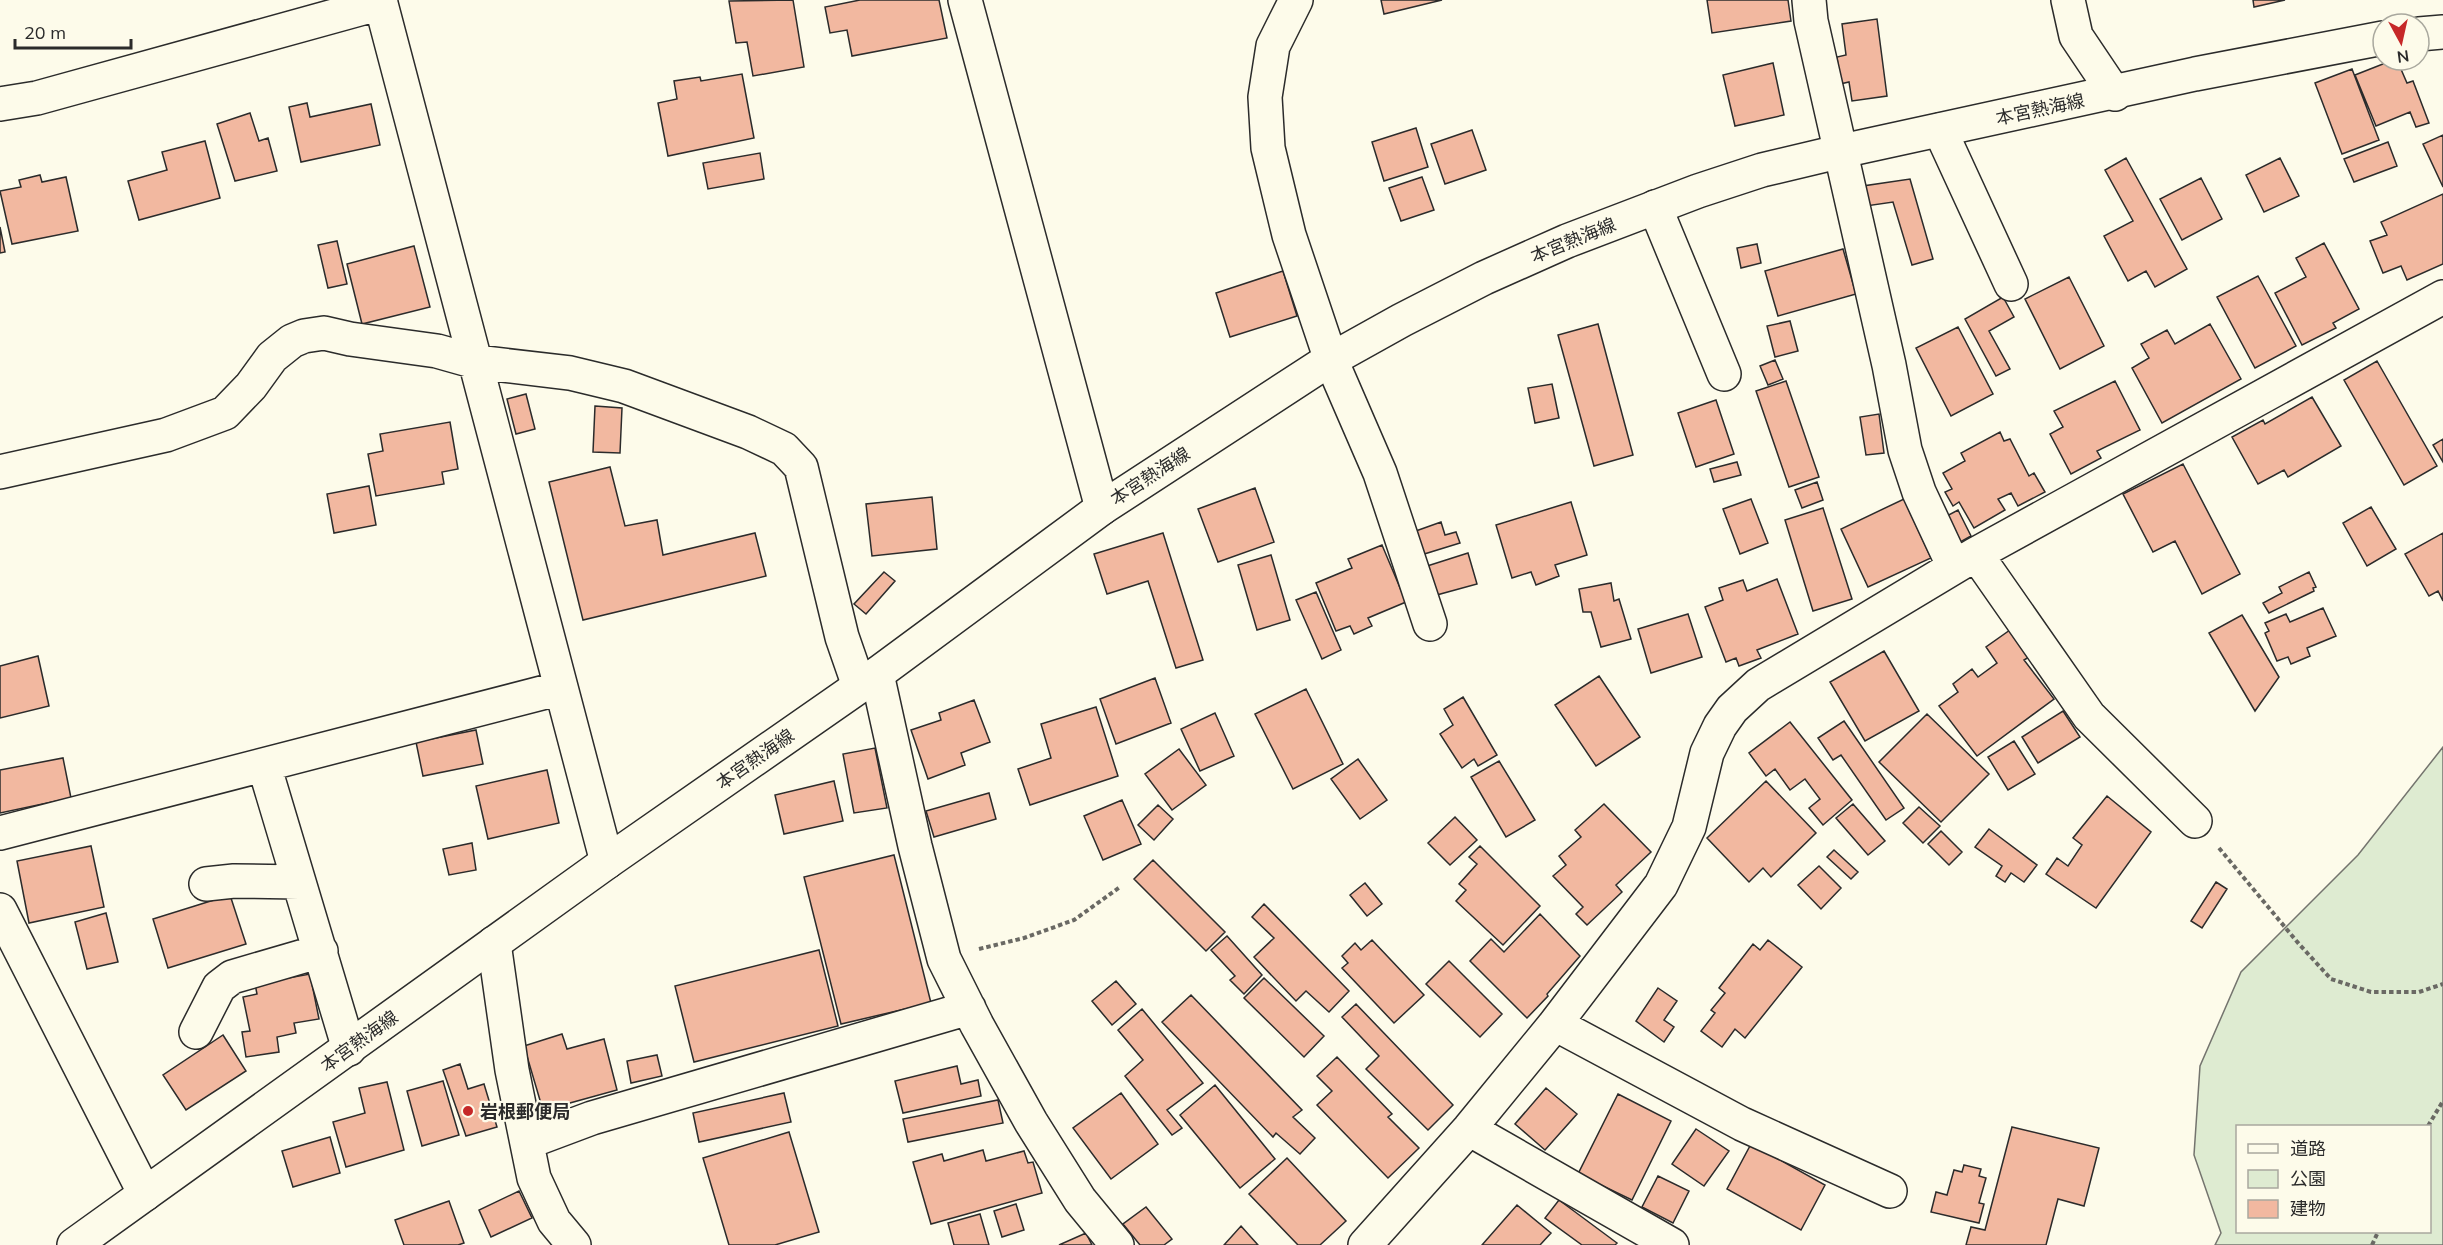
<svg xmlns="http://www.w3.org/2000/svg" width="2443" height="1245" font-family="Mulish,'Noto Sans JP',sans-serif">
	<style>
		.green { fill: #deebd1; stroke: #74746e; stroke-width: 1.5; fill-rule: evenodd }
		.building { fill: #f2b8a0; stroke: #2b2b2b; stroke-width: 1.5 }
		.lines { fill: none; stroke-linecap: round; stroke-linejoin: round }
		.minor-casing { stroke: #2b2b2b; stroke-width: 36 }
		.major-casing { stroke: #2b2b2b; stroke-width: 36 }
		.path { stroke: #6a6964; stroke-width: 4; stroke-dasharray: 4.5 3; stroke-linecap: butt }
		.minor { stroke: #fdfbea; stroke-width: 33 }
		.major { stroke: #fdfbea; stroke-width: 33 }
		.poi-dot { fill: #c62828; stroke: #fdfbea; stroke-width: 2 }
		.labels { text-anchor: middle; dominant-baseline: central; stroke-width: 4.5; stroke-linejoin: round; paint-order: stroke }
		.street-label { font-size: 18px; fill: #2b2b2b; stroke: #fdfbea }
		.poi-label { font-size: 18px; font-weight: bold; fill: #2b2b2b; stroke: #fdfbea; text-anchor: start }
	</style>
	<rect width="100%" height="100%" fill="#fdfbea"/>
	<path class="green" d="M2443,747V1245H2215L2221,1233L2194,1155L2200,1066L2241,972L2358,855ZM2238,1126H2430V1232H2238Z"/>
	<path class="building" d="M793,0L804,67L753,76L747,42L736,43L729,1Z
		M860,0H939L947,38L852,56L847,30L830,33L825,7Z
		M1381,0H1442L1384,14Z
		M1707,0H1788L1791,21L1712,33Z
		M2253,0H2285L2254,7Z
		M1877,19L1887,96L1852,101L1849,82L1840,84L1837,57L1846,55L1842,24Z
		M2393,60H2397L2407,83L2413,81L2429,123L2416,127L2410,112L2376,126L2355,75Z
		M1773,63L1784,115L1735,126L1723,75Z
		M2352,69L2379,140L2342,154L2315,83Z
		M742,74L754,138L668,156L658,103L677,99L674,81L700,77L701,81Z
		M307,103L310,117L371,104L380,145L301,162L289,107Z
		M250,113L259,141L268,138L277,171L235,181L217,124Z
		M1416,128L1428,167L1384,181L1372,142Z
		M1472,130L1486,170L1445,184L1431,144Z
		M2443,135V187L2423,144Z
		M205,141L220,198L139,220L128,181L167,170L162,152Z
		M2388,142L2397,166L2354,182L2344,159Z
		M760,153L764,179L708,189L703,163Z
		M2126,158L2187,269L2155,287L2146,271L2128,281L2104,236L2133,221L2105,170Z
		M2280,158L2299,196L2264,212L2246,175Z
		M40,175L42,182L66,177L78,231L12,244L0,191L21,187L19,180Z
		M1422,177L1434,210L1401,221L1389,188Z
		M2201,178L2222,219L2182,240L2160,199Z
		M1910,179L1933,259L1912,265L1893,202L1866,206L1863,186Z
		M2443,194V264L2407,280L2401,266L2383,273L2370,241L2387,235L2381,222Z
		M0,227L5,252L0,253Z
		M337,241L347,284L328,288L318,245Z
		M2324,243L2359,309L2333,323L2336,328L2302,345L2275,293L2306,277L2296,258Z
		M1757,244L1761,263L1741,268L1737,248Z
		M414,246L430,307L362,324L347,264Z
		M1843,249L1856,294L1778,316L1765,271Z
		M1283,271L1297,316L1230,337L1216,293Z
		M2258,276L2296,346L2255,368L2217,297Z
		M2069,277L2104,346L2060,369L2025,299Z
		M2003,297L2014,317L1989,331L2010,369L1996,376L1965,319Z
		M1790,321L1798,351L1775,357L1767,326Z
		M1598,324L1633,455L1594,466L1558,335Z
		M2210,324L2241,379L2162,423L2132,368L2149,358L2141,344L2167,330L2175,344Z
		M1958,327L1993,394L1951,416L1916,348Z
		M1775,360L1783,379L1768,385L1760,366Z
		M2377,361L2437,466L2404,485L2344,380Z
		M1786,381L1819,477L1789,487L1756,391Z
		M2115,381L2140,430L2097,451L2101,458L2071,474L2050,434L2063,427L2054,411Z
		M1552,384L1559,418L1535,423L1528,388Z
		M526,394L535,429L516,434L507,399Z
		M2312,397L2341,446L2288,477L2284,470L2258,484L2232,437L2263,420L2265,424Z
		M1716,400L1734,454L1696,467L1678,413Z
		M595,406L622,408L620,453L593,452Z
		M1879,414L1884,453L1866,455L1860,417Z
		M450,422L458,469L442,472L444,484L376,496L368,454L383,451L380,434Z
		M2000,432L2004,441L2010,439L2029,476L2034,473L2045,492L2018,506L2011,493L1998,499L2005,510L1974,528L1959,502L1953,506L1945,492L1952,489L1943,473L1965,461L1961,453Z
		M2443,439V462L2433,445Z
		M1737,462L1741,475L1714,482L1710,469Z
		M2183,464L2240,574L2202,594L2175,541L2153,552L2123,494Z
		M610,467L625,526L657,520L663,555L755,533L766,576L583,620L549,482Z
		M1817,482L1823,500L1802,508L1795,490Z
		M369,486L376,525L334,533L327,494Z
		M1255,488L1274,542L1218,562L1198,509Z
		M932,497L937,549L872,556L866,504Z
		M1751,499L1768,543L1740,554L1723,509Z
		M1904,499L1931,558L1868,587L1841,529Z
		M1571,502L1587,555L1555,565L1559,576L1536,585L1531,572L1512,578L1496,525Z
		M2371,507L2396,549L2367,566L2343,523Z
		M1823,508L1852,599L1813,611L1785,520Z
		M1958,510L1971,536L1955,545L1941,519Z
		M1441,522L1445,535L1456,532L1460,543L1421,555L1413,532Z
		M1163,533L1203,660L1176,668L1148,581L1107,594L1094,554Z
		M2443,533V601L2438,591L2429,596L2405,554Z
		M1382,545L1406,602L1368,618L1372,626L1354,634L1350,626L1336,631L1316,583L1352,568L1348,559Z
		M1468,553L1477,584L1433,596L1424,567Z
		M1271,555L1290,620L1257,630L1238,565Z
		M884,572L895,581L866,614L854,604Z
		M2309,572L2316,587L2313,588L2314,591L2269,613L2263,603L2282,593L2279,587Z
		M1777,579L1798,634L1757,650L1761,658L1739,666L1736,658L1726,662L1705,607L1723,600L1719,588L1743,580L1747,591Z
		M1611,583L1614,601L1619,599L1631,639L1601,647L1591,612H1583L1579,589Z
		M1316,592L1341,650L1322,659L1296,600Z
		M2323,608L2336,636L2307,648L2310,656L2291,664L2288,657L2277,661L2265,633L2269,631L2265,623L2286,614L2290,622Z
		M1688,614L1702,657L1651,673L1638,629Z
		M2242,615L2279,677L2255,711L2209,633Z
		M2010,630L2029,657L2024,660L2054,699L1977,756L1939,706L1958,692L1953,684L1972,669L1978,677L1997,663L1986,647Z
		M1884,651L1919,711L1865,741L1830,682Z
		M38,656L49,706L0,718V666Z
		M1599,676L1640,737L1596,766L1555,705Z
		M1155,678L1171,723L1116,744L1100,699Z
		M1306,689L1343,764L1293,789L1255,714Z
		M1463,697L1497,755L1478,766L1474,759L1462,768L1440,734L1453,725L1444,709Z
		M974,700L990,742L961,753L965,765L928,779L911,730L941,720L939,713Z
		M1096,707L1118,776L1030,805L1018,769L1051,758L1041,724Z
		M2063,711L2080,737L2038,763L2022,737Z
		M1215,713L1234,756L1200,771L1181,729Z
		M1927,714L1989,774L1941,822L1879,762Z
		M1844,721L1904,808L1886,820L1841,755L1833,760L1818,738Z
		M1790,722L1852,800L1823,825L1809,808L1820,799L1805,779L1790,790L1775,769L1766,776L1749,753Z
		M476,730L483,764L423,776L416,742Z
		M2014,741L2035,774L2008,790L1988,757Z
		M875,748L887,808L854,813L843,754Z
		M1179,749L1206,785L1172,810L1145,774Z
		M63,758L71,798L0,813V770Z
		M1358,759L1387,800L1360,819L1331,779Z
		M1499,761L1535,820L1506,837L1471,777Z
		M547,770L559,823L488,839L476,786Z
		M834,781L843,821L784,834L775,795Z
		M1766,781L1816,833L1771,877L1763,868L1749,882L1707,838Z
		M989,793L996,819L934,837L926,811Z
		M2107,796L2151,832L2096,908L2046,874L2057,858L2068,866L2082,845L2073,838Z
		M1122,800L1141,844L1103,860L1084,816Z
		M1604,804L1651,852L1616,885L1622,892L1587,925L1576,914L1583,907L1553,876L1566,865L1559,856L1581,837L1575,830Z
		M1853,804L1885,841L1868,855L1836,818Z
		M1158,805L1173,819L1154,840L1138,825Z
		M1919,807L1940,826L1923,843L1903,823Z
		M1455,817L1477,840L1450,865L1428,843Z
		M1989,829L2037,865L2024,882L2011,873L2005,882L1996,876L2002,866L1975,847Z
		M1941,831L1962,852L1949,865L1928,844Z
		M472,843L476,870L449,875L443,849Z
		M91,846L104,907L29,923L17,861Z
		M1480,846L1540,906L1503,945L1456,901L1466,890L1459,884L1477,864L1469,857Z
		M1834,850L1858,872L1851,879L1827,857Z
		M894,855L931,1003L841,1024L804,877Z
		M1153,860L1225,932L1206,951L1134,879Z
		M1819,866L1841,888L1821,909L1798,885Z
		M2216,882L2227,889L2202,928L2191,921Z
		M1365,883L1382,904L1367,916L1350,895Z
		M230,895L246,944L168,968L153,919Z
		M1264,904L1349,991L1329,1012L1306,991L1296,1001L1254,957L1274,938L1252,917Z
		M106,913L118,962L87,969L75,922Z
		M1540,914L1580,956L1547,994L1548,996L1527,1018L1470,961L1491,939L1504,952Z
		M1227,936L1262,975L1244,994L1230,980L1235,976L1211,950Z
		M1372,940L1424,995L1394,1023L1342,968L1348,963L1342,956L1355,943L1361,950Z
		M1768,940L1802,967L1745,1038L1735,1029L1722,1047L1701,1031L1715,1013L1711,1010L1725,993L1719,988L1753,944L1760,950Z
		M819,950L838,1026L694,1062L675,986Z
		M1449,961L1502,1014L1480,1037L1426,984Z
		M310,974L319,1019L294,1023L296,1033L277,1037L279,1052L246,1057L242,1032L250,1031L243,997L257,994L255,984Z
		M1264,978L1324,1036L1304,1057L1244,998Z
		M1116,981L1136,1004L1112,1025L1092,1001Z
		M1658,988L1677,1001L1664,1020L1674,1027L1664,1042L1636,1021Z
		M1191,995L1302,1110L1293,1117L1315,1138L1300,1154L1276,1133L1273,1137L1162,1022Z
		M1356,1004L1453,1105L1428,1130L1366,1069L1379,1056L1342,1017Z
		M1142,1009L1203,1083L1167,1110L1182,1128L1172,1135L1125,1076L1143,1060L1118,1030Z
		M562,1034L567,1049L604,1039L617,1090L559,1106L558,1102L542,1107L524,1046Z
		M223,1035L246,1071L186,1110L163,1075Z
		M657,1055L662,1076L631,1083L627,1061Z
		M1337,1057L1392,1114L1388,1117L1419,1148L1388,1178L1317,1105L1332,1091L1317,1076Z
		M460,1064L468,1089L484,1084L497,1127L466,1136L443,1070Z
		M957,1066L961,1084L978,1080L981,1096L903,1113L895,1081Z
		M443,1081L459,1135L422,1146L407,1091Z
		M387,1082L404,1150L346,1167L333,1122L365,1113L359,1088Z
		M1215,1085L1275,1159L1240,1188L1180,1115Z
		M1546,1088L1577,1114L1545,1150L1515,1124Z
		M784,1093L791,1122L699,1142L693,1113Z
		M1121,1093L1158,1144L1111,1179L1073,1128Z
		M1618,1094L1671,1121L1632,1200L1578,1174Z
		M998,1100L1003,1123L908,1142L903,1119Z
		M2012,1127L2099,1148L2084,1206L2058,1199L2046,1245H1966L1971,1227L1985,1230Z
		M1696,1129L1729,1151L1704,1186L1672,1164Z
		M789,1132L819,1232L775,1245H729L703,1158Z
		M330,1137L340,1173L293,1187L282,1151Z
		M1751,1144L1825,1185L1801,1230L1727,1189Z
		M983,1150L986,1161L1024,1151L1028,1163L1033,1162L1042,1193L931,1224L913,1162L942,1154L944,1161Z
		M1287,1158L1346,1221L1320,1245H1298L1249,1194Z
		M1964,1165L1981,1169L1979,1176L1986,1178L1979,1203L1984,1204L1979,1223L1931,1212L1936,1192L1947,1195L1954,1170L1962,1172Z
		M1658,1176L1689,1191L1673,1223L1642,1207Z
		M519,1191L532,1218L491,1237L479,1210Z
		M1559,1200L1617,1243L1615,1245H1582L1545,1218Z
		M449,1201L464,1243L458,1245H404L395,1220Z
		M1016,1204L1024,1230L1002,1237L994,1211Z
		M1517,1205L1551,1233L1540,1245H1482Z
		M1146,1207L1172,1239L1164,1245H1140L1123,1224Z
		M980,1214L989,1245H954L948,1223Z
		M1241,1226L1258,1245H1224Z
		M1086,1233L1092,1245H1059Z"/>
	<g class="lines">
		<defs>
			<path id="minor" d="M380,0L607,862
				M965,0L1102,508
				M1296,0L1273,46L1265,97L1268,148L1289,235L1331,360L1380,473L1430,624
				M1809,0L1811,21L1889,365L1905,450L1919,492L1954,567
				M2068,0L2076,36L2115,94
				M0,104L37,98L381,3
				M1940,130L2011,284
				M1655,207L1724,374
				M0,472L166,435L225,413L251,386L272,357L292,341L304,336L324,333L350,339L437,351L476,362L570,373L624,386L748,432L784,449L801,467L842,637L859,686
				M1976,554L2089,716L2195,821
				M877,674L915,846L944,959L977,1025L1031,1122L1080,1200L1117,1245
				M264,765L349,1049
				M0,833L561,688
				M206,884L234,881L299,882
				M0,910L145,1194
				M494,943L512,1070L534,1178L554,1221L574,1245
				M1555,1024L1742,1124L1890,1191
				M196,1032L219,987L232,977L321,951
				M1469,1129L1672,1245
				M528,1142L592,1118L969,1008
				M1365,1245L1469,1129L1555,1024L1661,885L1689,827L1707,753L1720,726L1732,709L1758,685L1976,554L2443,297"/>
			<path id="major" d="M2419,34L2443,32
				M74,1245L607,862L877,674L1102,508L1323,364L1402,320L1484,278L1567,241L1698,191L1762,170L1842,151L2195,74L2383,38"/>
		</defs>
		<use href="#minor" class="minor-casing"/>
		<use href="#major" class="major-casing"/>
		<path class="path" d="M2219,848L2299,944L2331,979L2371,992H2419L2443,984
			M979,949L1024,938L1074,920L1120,887
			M2428,1126L2443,1101
			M2372,1245L2378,1232"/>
		<use href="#minor" class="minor"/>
		<use href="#major" class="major"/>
	</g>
	<circle class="poi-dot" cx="468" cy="1111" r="6"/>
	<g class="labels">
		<g class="street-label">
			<text transform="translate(2040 109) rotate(-12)">本宮熱海線</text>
			<text transform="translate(1573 240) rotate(-22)">本宮熱海線</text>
			<text transform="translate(1150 476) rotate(-33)">本宮熱海線</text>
			<text transform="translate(755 759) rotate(-35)">本宮熱海線</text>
			<text transform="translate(359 1041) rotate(-36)">本宮熱海線</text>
		</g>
		<g class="poi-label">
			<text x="480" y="1111">岩根郵便局</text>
		</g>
	</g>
	<rect x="2236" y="1125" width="195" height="108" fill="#fdfbea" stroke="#a9a89e" stroke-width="1.5"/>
	<rect x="2248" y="1144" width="30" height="9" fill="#fdfbea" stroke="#a9a89e" stroke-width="1.5"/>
	<text x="2290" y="1155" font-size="18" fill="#2b2b2b">道路</text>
	<rect x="2248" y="1170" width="30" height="18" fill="#deebd1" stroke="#a9a89e" stroke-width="1.5"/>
	<text x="2290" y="1185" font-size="18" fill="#2b2b2b">公園</text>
	<rect x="2248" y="1200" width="30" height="18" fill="#f2b8a0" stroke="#a9a89e" stroke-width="1.5"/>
	<text x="2290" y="1215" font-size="18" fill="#2b2b2b">建物</text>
	<g transform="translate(2401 42) rotate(172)"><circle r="28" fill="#fdfbea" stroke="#a9a89e" stroke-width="1.5"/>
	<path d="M0-4.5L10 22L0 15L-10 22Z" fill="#c62828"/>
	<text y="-9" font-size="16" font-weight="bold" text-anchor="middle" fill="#2b2b2b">N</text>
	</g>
	<path d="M15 39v9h116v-9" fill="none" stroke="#2b2b2b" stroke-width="3"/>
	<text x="24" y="39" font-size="18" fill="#2b2b2b" stroke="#fdfbea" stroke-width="4.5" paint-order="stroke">20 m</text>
</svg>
